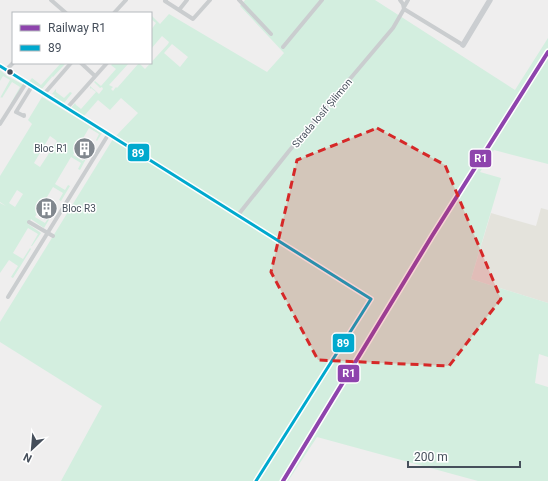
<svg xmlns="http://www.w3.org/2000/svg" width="548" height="481" font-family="Roboto,sans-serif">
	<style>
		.commercial { fill: #e4e3dc }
		.green { fill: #d3eedf; fill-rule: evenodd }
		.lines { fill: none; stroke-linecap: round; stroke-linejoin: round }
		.street { stroke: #cacdcf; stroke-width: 4 }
		.secondary { stroke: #cbced1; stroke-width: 5.5 }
		.bus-1-casing { stroke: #fff; stroke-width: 6 }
		.bus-1 { stroke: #00a9ce; stroke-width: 3 }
		.rail-1-casing { stroke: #fff; stroke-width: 7 }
		.rail-1 { stroke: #8e44ad; stroke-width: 4 }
		.marked { fill: #d62828; fill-opacity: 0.2; stroke: #d62828; stroke-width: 3; stroke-dasharray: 8 5; stroke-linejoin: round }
		.bus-dot { fill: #464f5b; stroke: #fff; stroke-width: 1.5 }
		.labels { text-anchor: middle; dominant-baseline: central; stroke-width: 3; stroke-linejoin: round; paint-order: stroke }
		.street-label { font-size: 10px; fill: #464f5b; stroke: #fff }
		.poi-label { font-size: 10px; fill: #464f5b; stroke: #fff; text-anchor: end }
		.line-badge { stroke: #fff; stroke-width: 1.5 }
		.badge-label { font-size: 11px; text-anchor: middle; font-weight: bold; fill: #fff }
	</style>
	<rect width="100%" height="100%" fill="#efeeee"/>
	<path class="commercial" d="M541,208L548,210V303L471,279L491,213L536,226Z"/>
	<path class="green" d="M245,0H375L515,90L548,38V164L494,150L480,172L501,178L471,279L548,303V357L539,354L535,383L548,387V481H478L317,437L288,481H61L102,406L0,342V322L113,139L138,113L121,98L110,110L98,100L84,116L71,108L75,103L76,105L81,109L96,92L91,88L90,89V86L99,94L103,89L102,87L100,88L94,82L95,81L101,86L116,69L111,65L113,63H129L109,85L113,87L111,89L113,91L116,87L117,88L139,63L145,69L168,44L169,42L162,36L151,49V30L156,23L151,19L152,16L160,24L169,14L267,72L284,53L240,6ZM172,44L188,57L180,67L164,53Z
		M61,63L65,64L53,77L51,76L52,77L41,90L29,82L32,78L41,85Z
		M0,70L7,76L24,85L12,103H11L20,87L12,82L2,98L1,97L0,98L10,80L3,76L0,81Z
		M56,89V92L64,98L70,92L72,93L64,103L67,105L49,95L53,97L55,95L52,94Z
		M42,97L102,133L97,141L96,140L99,134L89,128L73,155L83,161L86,156L87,157L80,170L78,169L81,163L71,157L55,184L65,190L68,185L70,186L61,201L59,200L63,193L53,187L35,217L45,223L49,217L50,218L44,228L31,219L28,224L41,233L32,246H31L38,234L28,228L13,253L23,259L30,248L31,249L13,278L11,277L18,266L9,260L0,273V203L6,206L0,202V176L32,124L28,120ZM50,136L57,141L40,167L34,163ZM17,190L23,194L15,207L9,203Z"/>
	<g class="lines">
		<path class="street" d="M51,0L66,13
			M166,0L165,1L193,19L210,0
			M239,0L271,34
			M400,0L403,4L404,9L463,45
			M404,7L408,0
			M179,10L187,0
			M114,13L126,0
			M283,47L322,0
			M81,63L95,76
			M0,66L371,299L256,481
			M6,70L13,63
			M44,94L71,63
			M67,108L107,63
			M24,115V116L16,112L32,86
			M0,124L26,83
			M238,215L289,151L393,28L404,9
			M29,222L53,236
			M8,297L108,135"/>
		<path class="secondary" d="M463,45L490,0"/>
		<defs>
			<path id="bus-1" d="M0,66L371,299L256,481"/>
		</defs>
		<use href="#bus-1" class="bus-1-casing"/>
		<use href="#bus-1" class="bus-1"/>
		<defs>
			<path id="rail-1" d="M283,481L432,236L548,52"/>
		</defs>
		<use href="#rail-1" class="rail-1-casing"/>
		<use href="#rail-1" class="rail-1"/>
	</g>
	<path class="marked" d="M377,128L445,165L501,299L449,366L318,360L271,272L297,160Z"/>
	<defs>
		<symbol id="building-disc" viewBox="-11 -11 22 22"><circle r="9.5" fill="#81878e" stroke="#fff"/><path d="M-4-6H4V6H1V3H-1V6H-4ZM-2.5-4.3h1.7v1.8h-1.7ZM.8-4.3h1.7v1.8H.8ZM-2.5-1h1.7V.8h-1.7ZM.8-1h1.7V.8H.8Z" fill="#fff"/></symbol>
	</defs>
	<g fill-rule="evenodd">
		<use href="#building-disc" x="72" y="136" width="25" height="25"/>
		<use href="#building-disc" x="34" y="196" width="25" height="25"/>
	</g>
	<circle class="bus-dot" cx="10" cy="72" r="3.5"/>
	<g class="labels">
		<g class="street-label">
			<text transform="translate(322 113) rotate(-50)">Strada Iosif Șilimon</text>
		</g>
		<g class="poi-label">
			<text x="68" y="148">Bloc R1</text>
			<text x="62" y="208" text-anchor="start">Bloc R3</text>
		</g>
	</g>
	<g class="line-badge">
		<rect x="127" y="143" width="23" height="19" rx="4" fill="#00a9ce"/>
		<rect x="469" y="149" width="23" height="19" rx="4" fill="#8e44ad"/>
		<rect x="332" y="333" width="23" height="20" rx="4" fill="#00a9ce"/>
		<rect x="337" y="364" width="23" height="19" rx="4" fill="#8e44ad"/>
	</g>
	<g class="badge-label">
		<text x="138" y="157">89</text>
		<text x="481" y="162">R1</text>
		<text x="343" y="347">89</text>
		<text x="349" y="377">R1</text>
	</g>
	<rect x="12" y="12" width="140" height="52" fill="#ffffff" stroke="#b5b9bd"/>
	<rect x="20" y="25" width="20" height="6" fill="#8e44ad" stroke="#b5b9bd"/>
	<text x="48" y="32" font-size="12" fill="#464f5b">Railway R1</text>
	<rect x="20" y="45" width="20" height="6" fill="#00a9ce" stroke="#b5b9bd"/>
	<text x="48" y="52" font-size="12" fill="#464f5b">89</text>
	<g transform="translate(32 449) rotate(206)" stroke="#ffffff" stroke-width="3" paint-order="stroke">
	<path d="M0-3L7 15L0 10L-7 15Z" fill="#464f5b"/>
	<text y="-6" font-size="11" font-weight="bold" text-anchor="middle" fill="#464f5b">N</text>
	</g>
	<path d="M408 461v6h112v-6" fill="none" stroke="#464f5b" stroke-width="2"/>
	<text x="414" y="461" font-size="12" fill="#464f5b" stroke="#ffffff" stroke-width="3" paint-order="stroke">200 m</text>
</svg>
